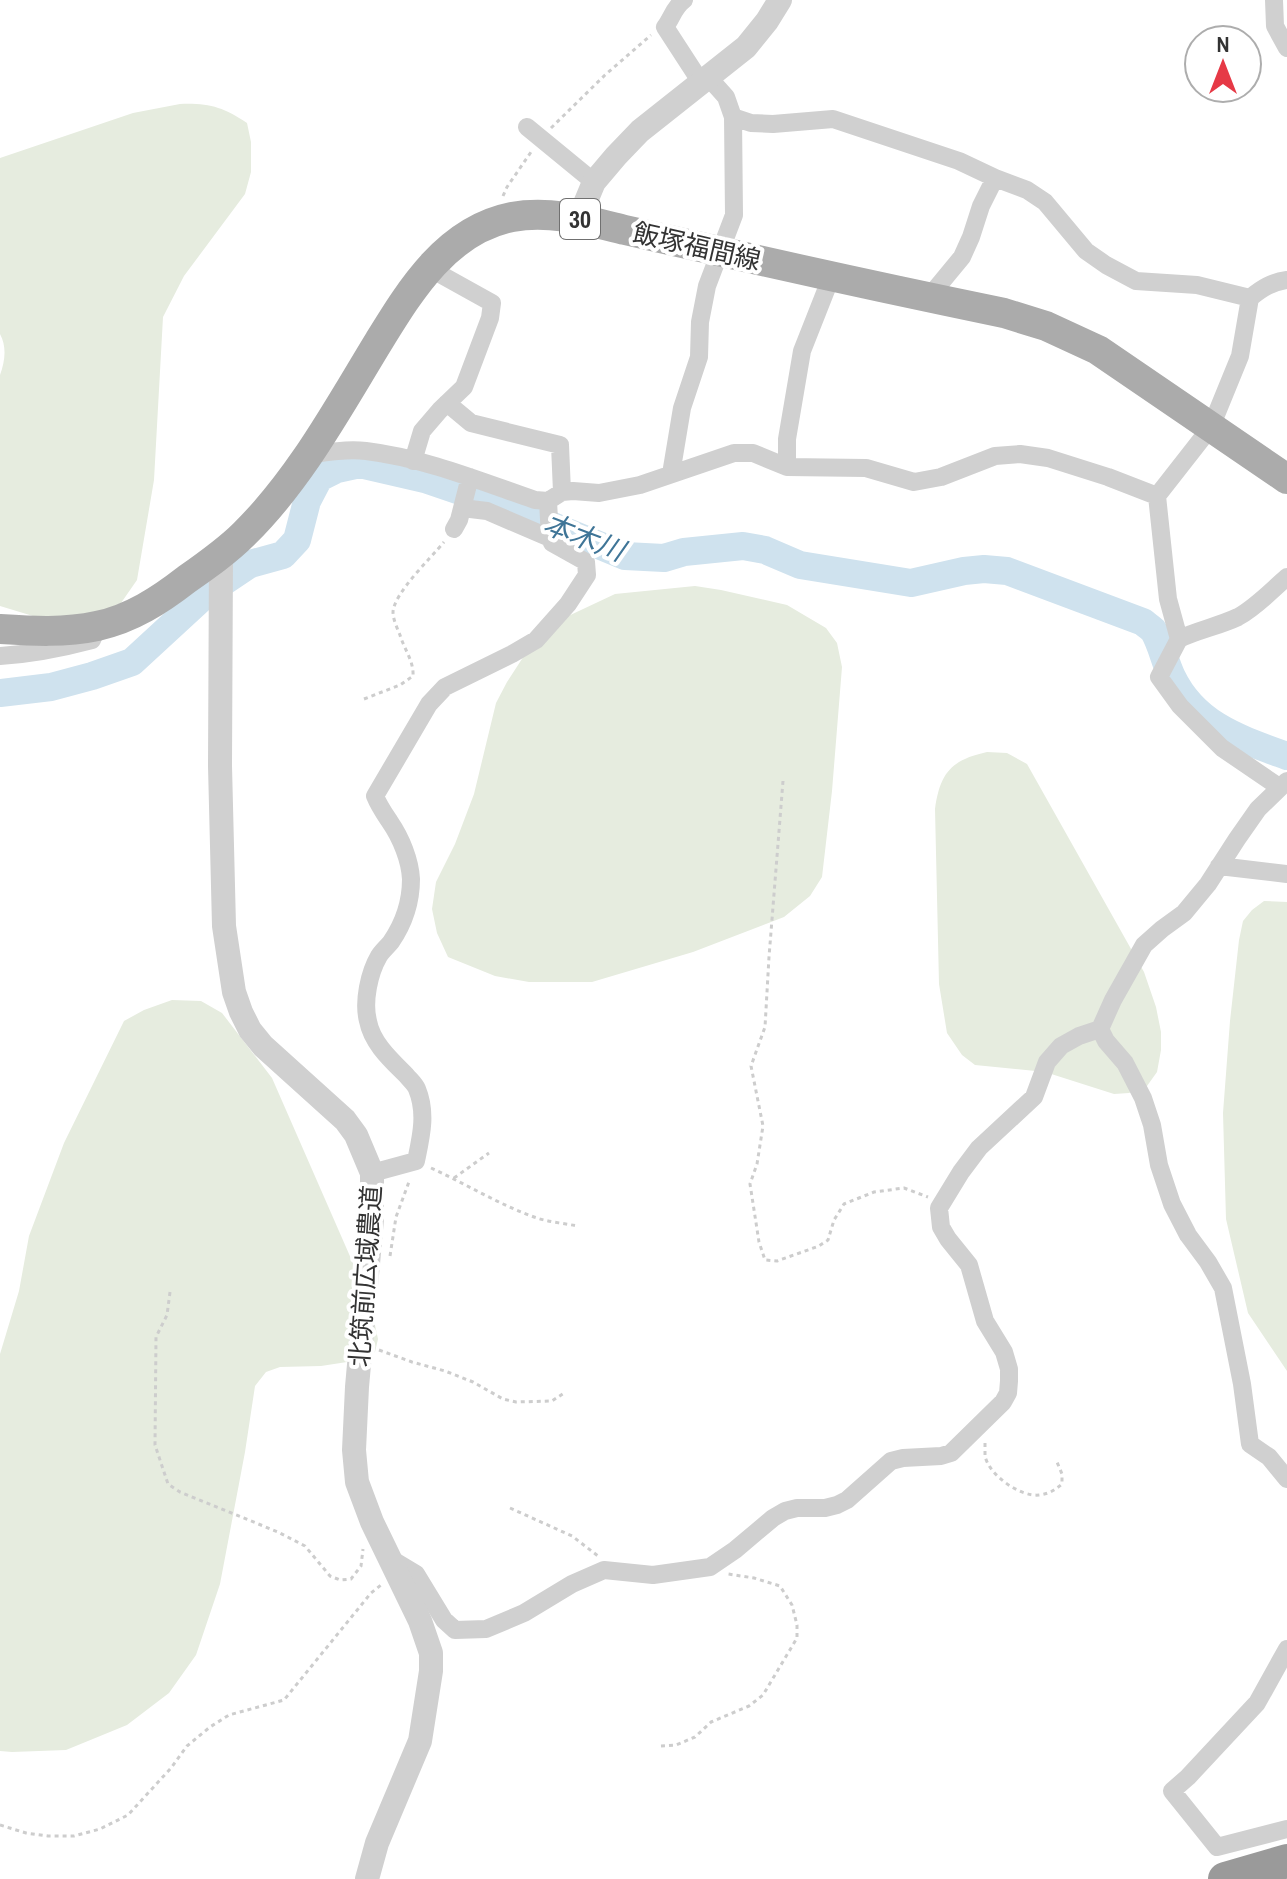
<svg xmlns="http://www.w3.org/2000/svg" width="1287" height="1879" font-family="'Archivo Narrow','Noto Sans JP',sans-serif">
	<style>
		.green { fill: #e6ecdf }
		.lines { fill: none; stroke-linecap: round; stroke-linejoin: round }
		.river { stroke: #cfe2ee; stroke-width: 28 }
		.path { stroke: #cdcdcd; stroke-width: 3; stroke-dasharray: 4 4; stroke-linecap: butt }
		.minor { stroke: #d0d0d0; stroke-width: 18 }
		.tertiary { stroke: #d0d0d0; stroke-width: 24 }
		.primary { stroke: #ababab; stroke-width: 30 }
		.motorway { stroke: #9a9a9a; stroke-width: 34 }
		.labels { text-anchor: middle; dominant-baseline: central; stroke-width: 8; stroke-linejoin: round; paint-order: stroke }
		.shield { fill: #fff; stroke: #707070; stroke-width: 2 }
		.shield-label { font-size: 24px; font-weight: bold; fill: #333 }
		.street-label { font-size: 26px; fill: #333; stroke: #fff }
		.water-label { font-size: 28px; font-style: italic; fill: #3f7597; stroke: #fff }
	</style>
	<rect width="100%" height="100%" fill="#fff"/>
	<path class="green" d="M180,104C209,103 223,107 247,123L251,142V172L245,194L184,276L163,317L154,480L137,580L121,603L66,626L0,606V375C5,361 7,347 0,334V158L133,113Z
		M695,586L721,590L787,605L826,628L837,643L842,667L832,791L822,877L810,896L784,917L693,952L592,982H529L495,976L448,957L437,933L432,909L436,882L455,844L474,794L496,703L507,682L531,645L564,618L615,594Z
		M987,752L1007,753L1027,764L1144,972L1156,1007L1161,1032V1050L1157,1072L1147,1086L1129,1093L1114,1094L1045,1072L975,1065L962,1055L947,1033L939,984L935,809C940,773 951,760 987,752Z
		M1264,901L1287,902V1371L1248,1313L1226,1219L1223,1113L1230,1021L1239,940L1243,921L1252,910Z
		M172,1000L201,1001L222,1013L272,1078L370,1302L378,1339L375,1352L360,1360L321,1366L280,1367L266,1372L255,1386L245,1452L220,1584L196,1655L169,1693L127,1725L66,1750L12,1752L0,1751V1354L19,1291L29,1236L64,1143L124,1021L144,1010Z"/>
	<g class="lines">
		<path class="river" d="M0,693L51,687L92,676L132,662L208,592L250,564L283,555L297,540L307,501L319,478L337,469L360,464L425,479L507,507L625,556L664,558L684,552L743,546L765,550L800,565L911,583L964,571L984,569L1007,571L1143,622C1144,623 1152,629 1153,630C1161,642 1165,663 1172,677C1195,725 1240,739 1287,756"/>
		<path class="path" d="M551,128L605,75L651,35
			M503,196L507,187L531,152
			M364,699L400,685L413,676C414,661 404,649 400,635C397,628 393,619 393,612C394,593 431,558 444,542
			M783,781L769,957L765,1027L751,1066L763,1126L757,1164L750,1184L759,1242L765,1260L777,1261L819,1246L828,1240L834,1220L844,1204L874,1192L904,1188L928,1197
			M431,1168C466,1184 498,1204 534,1217C547,1222 563,1223 577,1226
			M454,1178L489,1153
			M390,1256L396,1217L410,1179
			M170,1292L167,1315L156,1337L155,1445L168,1484L180,1492L278,1532L305,1546L330,1576L340,1580L351,1579L361,1566L363,1549
			M379,1350L412,1362L445,1371L473,1382L503,1399L516,1402L552,1401L564,1393
			M985,1443C985,1447 985,1451 985,1456C989,1475 1020,1497 1039,1495C1049,1494 1055,1490 1062,1484V1474L1057,1462
			M510,1508L572,1536L598,1556
			M661,1746L676,1745L695,1737L711,1722L749,1706L763,1695L797,1638V1625L792,1605L780,1586L754,1578L728,1574
			M0,1825L26,1833L48,1836H74L100,1829L128,1815L171,1768L187,1746L210,1727L229,1715L284,1700L371,1593L381,1585"/>
		<path class="minor" d="M684,0C674,7 672,18 665,27L702,84
			M1274,0L1275,26L1287,48
			M733,117L751,123L773,124L833,119L959,161L995,178
			M527,127L594,182
			M929,297L962,257L971,237L981,206L995,178L1027,190L1045,202L1086,251L1106,265L1136,281L1197,285L1250,298
			M447,403L471,423L560,445L562,492
			M309,455C328,452 347,449 366,451C424,458 480,481 535,500L548,501L562,492L573,491L599,493L640,485L734,453H753L787,467L866,468L914,482L941,477L995,456L1020,454L1048,458L1108,477L1157,496L1211,427L1240,356L1250,298C1262,288 1272,282 1287,280
			M413,461L422,431L440,410L464,387L490,318L492,303L429,268
			M787,467V439L802,351L832,275
			M671,474L682,408L699,357L700,322L707,286L734,215L733,117L726,97L709,78
			M1157,496L1168,599L1179,639L1159,677L1180,706L1222,748L1279,787
			M462,508L487,511L550,538
			M454,529L459,520L470,477
			M1179,639C1198,630 1219,626 1238,617C1256,607 1271,591 1287,577
			M0,656C31,654 62,648 92,640L95,633
			M1287,781L1258,809L1237,839L1208,884L1184,913L1162,929L1144,945L1113,1000L1100,1029L1106,1041L1125,1063L1143,1098L1152,1125L1159,1165L1172,1204L1188,1235L1208,1262L1223,1288L1242,1384L1250,1444L1269,1457L1287,1479
			M1219,866L1287,874
			M372,1173L416,1161C421,1137 427,1113 417,1089C415,1084 410,1080 406,1075C391,1060 372,1043 368,1021C363,1002 369,973 379,956C382,951 387,947 391,942C404,923 411,902 411,879C410,860 401,838 390,822C384,813 379,806 375,796L429,704L445,687L512,654L536,640L568,604L587,575L586,562L552,543L550,538L548,501
			M391,1559L416,1574L444,1620L455,1630L486,1629L524,1613L572,1584L604,1570L653,1575L710,1567L735,1550L773,1518L785,1511L797,1508H825L837,1505L847,1500L891,1461L903,1458L941,1456L951,1453L1003,1402L1008,1393L1009,1381V1369L1004,1352L985,1321L969,1265L948,1239L941,1227L939,1208L961,1172L979,1148L1034,1097L1047,1062L1061,1046L1079,1036L1100,1029
			M1287,1649L1257,1703L1188,1777L1172,1791L1217,1847L1287,1829"/>
		<path class="tertiary" d="M579,218L594,182L616,156L640,131L746,47L767,21L780,0
			M221,555L220,766L224,926L234,992L241,1012L250,1030L263,1046L345,1120L356,1135L372,1173V1219L357,1387L354,1450L357,1482L372,1522L420,1621L431,1653V1671L420,1741L377,1843L367,1879"/>
		<path class="primary" d="M0,629C32,631 65,633 97,626C131,619 160,600 187,579C207,565 227,551 244,534C300,479 338,408 379,341C411,289 447,230 512,217C551,210 588,221 625,230C655,237 684,243 714,250C810,272 907,293 1004,313L1046,326L1098,350L1287,479"/>
		<path class="motorway" d="M1225,1879L1287,1861"/>
	</g>
	<g class="labels">
		<rect class="shield" x="560" y="199" width="40" height="40" rx="6"/>
		<g class="shield-label">
			<text x="580" y="219">30</text>
		</g>
		<g class="street-label">
			<text transform="translate(697 246) rotate(13)">飯塚福間線</text>
			<text transform="translate(365 1276) rotate(-86)">北筑前広域農道</text>
		</g>
		<g class="water-label">
			<text transform="translate(584 537) rotate(21)">本木川</text>
		</g>
	</g>
	<g transform="translate(1223 64)"><circle r="38" fill="#ffffff" stroke="#adadad" stroke-width="2"/>
	<path d="M0-6L14 30L0 20L-14 30Z" fill="#e63946"/>
	<text y="-12" font-size="22" font-weight="bold" text-anchor="middle" fill="#333333">N</text>
	</g>
</svg>
